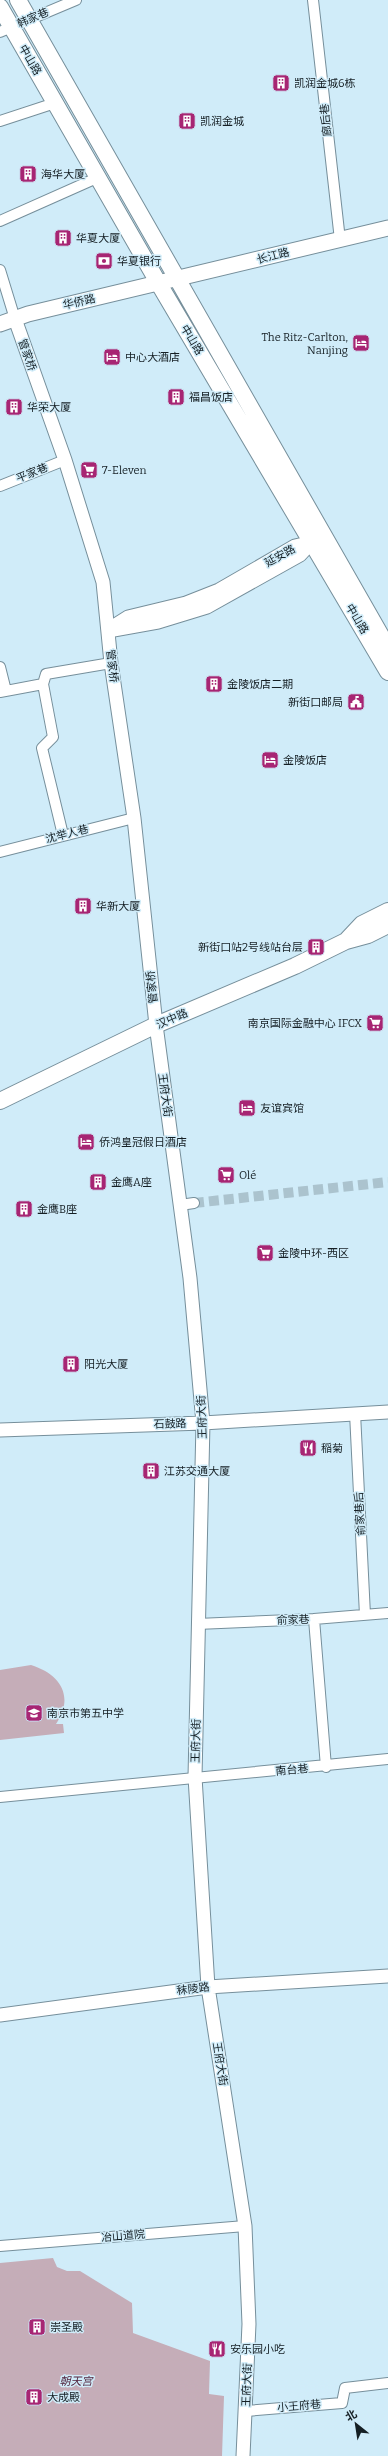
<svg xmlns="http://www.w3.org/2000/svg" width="388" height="2456" font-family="Bitter,'Noto Sans SC',serif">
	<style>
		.green { fill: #c5adb8 }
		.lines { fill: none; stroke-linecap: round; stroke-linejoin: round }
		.minor-tunnel { stroke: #abc3ce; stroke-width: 10; stroke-dasharray: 10 5; stroke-linecap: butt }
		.minor-casing { stroke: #768f9b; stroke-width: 12 }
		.tertiary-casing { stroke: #768f9b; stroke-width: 15 }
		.secondary-casing { stroke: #768f9b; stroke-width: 17 }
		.primary-casing { stroke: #768f9b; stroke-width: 18 }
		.minor { stroke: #fff; stroke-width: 10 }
		.tertiary { stroke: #fff; stroke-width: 13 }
		.secondary { stroke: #fff; stroke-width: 15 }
		.primary { stroke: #fff; stroke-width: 16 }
		.labels { text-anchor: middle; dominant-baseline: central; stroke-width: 3; stroke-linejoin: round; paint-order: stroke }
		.street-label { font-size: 11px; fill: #151f24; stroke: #d0ecf9 }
		.poi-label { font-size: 11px; fill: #151f24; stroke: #d0ecf9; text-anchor: start }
		.park-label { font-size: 11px; font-style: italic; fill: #4e1d37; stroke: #d0ecf9 }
	</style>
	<rect width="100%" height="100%" fill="#d0ecf9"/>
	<path class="green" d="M31,1665C60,1674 75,1696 56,1724H63L64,1733L0,1740V1670Z
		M53,2258L57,2267L67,2271H80L132,2303L133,2333L210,2361L209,2394L224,2396L222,2456H0V2263Z"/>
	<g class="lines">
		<path class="minor-tunnel" d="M194,1203L388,1182"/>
		<defs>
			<path id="minor" d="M313,0L340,240
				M0,32L76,0
				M0,121L55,103
				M0,221L99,177
				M0,270L15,319
				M0,486L65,460
				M0,667L6,691
				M43,684L53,737L42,748L63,835
				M0,692L43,684L46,674L111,663
				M0,852L134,818
				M180,1205L194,1203
				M355,1413L365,1615
				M314,1619L326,1767
				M197,1624L314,1619L388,1613
				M0,1797L388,1759
				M0,2246L245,2226
				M246,2411L342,2403L345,2388L388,2383"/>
			<path id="tertiary" d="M15,319L65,460L103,582L111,663L134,818L156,1025L190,1278L203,1423L195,1777L208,1987L245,2226L249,2324L243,2456
				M109,629L128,617L186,603L219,590L295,546L312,542
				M108,631L158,622L207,607L300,555L312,542
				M0,1430L203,1423L388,1412
				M0,2015L208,1987L388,1976"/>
			<path id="secondary" d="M0,324L28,314L388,228"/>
			<path id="primary" d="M18,0L388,648
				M0,7L159,284L388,672
				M346,941L362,924L388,911
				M0,1101L156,1025L295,966L346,941L368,935L388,925"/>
		</defs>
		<use href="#minor" class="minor-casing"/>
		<use href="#tertiary" class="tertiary-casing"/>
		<use href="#secondary" class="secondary-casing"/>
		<use href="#primary" class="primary-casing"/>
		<use href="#minor" class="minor"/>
		<use href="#tertiary" class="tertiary"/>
		<use href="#secondary" class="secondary"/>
		<use href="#primary" class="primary"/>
	</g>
	<defs>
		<symbol id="building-square" viewBox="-11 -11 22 22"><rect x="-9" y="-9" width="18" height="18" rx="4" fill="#a72573" stroke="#d0ecf9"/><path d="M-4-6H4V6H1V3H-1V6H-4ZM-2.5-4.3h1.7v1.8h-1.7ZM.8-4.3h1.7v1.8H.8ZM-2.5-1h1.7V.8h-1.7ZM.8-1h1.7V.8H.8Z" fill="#fff"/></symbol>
		<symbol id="bank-square" viewBox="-11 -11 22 22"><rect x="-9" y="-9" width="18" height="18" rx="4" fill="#a72573" stroke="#d0ecf9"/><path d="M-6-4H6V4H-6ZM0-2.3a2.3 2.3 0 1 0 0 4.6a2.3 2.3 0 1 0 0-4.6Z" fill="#fff"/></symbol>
		<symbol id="hotel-square" viewBox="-11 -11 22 22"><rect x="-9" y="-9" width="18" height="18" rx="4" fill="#a72573" stroke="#d0ecf9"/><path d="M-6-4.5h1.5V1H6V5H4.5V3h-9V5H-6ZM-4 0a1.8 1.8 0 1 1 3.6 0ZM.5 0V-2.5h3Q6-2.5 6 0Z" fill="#fff"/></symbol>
		<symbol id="supermarket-square" viewBox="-11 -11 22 22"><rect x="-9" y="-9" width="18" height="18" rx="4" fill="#a72573" stroke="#d0ecf9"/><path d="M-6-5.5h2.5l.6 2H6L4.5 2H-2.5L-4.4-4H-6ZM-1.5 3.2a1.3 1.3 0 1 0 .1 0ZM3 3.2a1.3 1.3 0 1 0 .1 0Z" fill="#fff"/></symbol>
		<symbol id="civic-square" viewBox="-11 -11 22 22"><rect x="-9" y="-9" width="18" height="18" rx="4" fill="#a72573" stroke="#d0ecf9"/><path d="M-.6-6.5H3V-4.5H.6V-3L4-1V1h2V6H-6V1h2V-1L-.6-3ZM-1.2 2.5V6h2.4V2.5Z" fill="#fff"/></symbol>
		<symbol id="restaurant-square" viewBox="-11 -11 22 22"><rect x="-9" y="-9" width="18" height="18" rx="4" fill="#a72573" stroke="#d0ecf9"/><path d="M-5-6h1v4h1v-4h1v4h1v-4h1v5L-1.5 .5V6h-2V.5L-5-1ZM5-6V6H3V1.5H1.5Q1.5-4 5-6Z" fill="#fff"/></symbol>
		<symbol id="school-square" viewBox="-11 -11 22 22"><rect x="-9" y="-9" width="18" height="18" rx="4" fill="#a72573" stroke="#d0ecf9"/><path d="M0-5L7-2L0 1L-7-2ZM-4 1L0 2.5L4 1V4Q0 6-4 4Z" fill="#fff"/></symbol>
	</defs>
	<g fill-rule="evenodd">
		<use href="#building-square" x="271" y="73" width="20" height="20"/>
		<use href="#building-square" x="177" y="111" width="20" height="20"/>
		<use href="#building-square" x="18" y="164" width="20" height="20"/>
		<use href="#building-square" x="53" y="228" width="20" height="20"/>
		<use href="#bank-square" x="94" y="251" width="20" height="20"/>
		<use href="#hotel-square" x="351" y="333" width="20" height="20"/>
		<use href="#hotel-square" x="102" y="347" width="20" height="20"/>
		<use href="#building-square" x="166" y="387" width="20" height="20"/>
		<use href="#building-square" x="4" y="397" width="20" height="20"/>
		<use href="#supermarket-square" x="79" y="460" width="20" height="20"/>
		<use href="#building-square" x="204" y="674" width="20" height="20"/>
		<use href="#civic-square" x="346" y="692" width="20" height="20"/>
		<use href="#hotel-square" x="260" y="750" width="20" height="20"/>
		<use href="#building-square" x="73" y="896" width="20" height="20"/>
		<use href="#building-square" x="306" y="937" width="20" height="20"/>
		<use href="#supermarket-square" x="365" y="1013" width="20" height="20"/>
		<use href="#hotel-square" x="237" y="1098" width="20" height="20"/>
		<use href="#hotel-square" x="76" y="1132" width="20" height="20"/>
		<use href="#supermarket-square" x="216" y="1165" width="20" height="20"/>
		<use href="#building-square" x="88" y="1172" width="20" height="20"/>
		<use href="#building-square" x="14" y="1199" width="20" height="20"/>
		<use href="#supermarket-square" x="255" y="1243" width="20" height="20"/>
		<use href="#building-square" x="61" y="1354" width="20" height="20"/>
		<use href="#restaurant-square" x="298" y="1438" width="20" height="20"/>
		<use href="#building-square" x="141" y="1461" width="20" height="20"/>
		<use href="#school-square" x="24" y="1703" width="20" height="20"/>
		<use href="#building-square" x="27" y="2317" width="20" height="20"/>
		<use href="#restaurant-square" x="207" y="2339" width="20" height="20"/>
		<use href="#building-square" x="24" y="2387" width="20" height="20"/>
	</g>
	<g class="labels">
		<g class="street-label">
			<text transform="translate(33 18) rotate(-23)">韩家巷</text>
			<text transform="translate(30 60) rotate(60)">中山路</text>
			<text transform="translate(326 120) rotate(-96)">廊后巷</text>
			<text transform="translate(273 256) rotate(-14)">长江路</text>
			<text transform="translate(79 302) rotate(-13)">华侨路</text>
			<text transform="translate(192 340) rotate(59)">中山路</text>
			<text transform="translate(27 355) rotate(71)">管家桥</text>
			<text transform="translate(32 473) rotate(-22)">平家巷</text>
			<text transform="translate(280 556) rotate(-29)">延安路</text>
			<text transform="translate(357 619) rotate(59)">中山路</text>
			<text transform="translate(112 666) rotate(83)">管家桥</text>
			<text transform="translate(67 834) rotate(-14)">沈举人巷</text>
			<text transform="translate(152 987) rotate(-96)">管家桥</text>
			<text transform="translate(172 1019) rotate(-23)">汉中路</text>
			<text transform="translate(165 1095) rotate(82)">王府大街</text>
			<text transform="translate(202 1417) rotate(-92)">王府大街</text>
			<text transform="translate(170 1424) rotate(-2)">石鼓路</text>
			<text transform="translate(360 1514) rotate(-93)">俞家巷后</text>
			<text transform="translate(293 1620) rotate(-2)">俞家巷</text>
			<text transform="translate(196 1741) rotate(-89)">王府大街</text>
			<text transform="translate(292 1770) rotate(-5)">南台巷</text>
			<text transform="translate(193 1989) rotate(-7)">秣陵路</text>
			<text transform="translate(220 2064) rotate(81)">王府大街</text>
			<text transform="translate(123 2236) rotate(-5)">冶山道院</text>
			<text transform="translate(247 2385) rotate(-88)">王府大街</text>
			<text transform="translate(299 2406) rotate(-5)">小王府巷</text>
		</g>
		<g class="poi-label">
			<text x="294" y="83">凯润金城6栋</text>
			<text x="200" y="121">凯润金城</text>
			<text x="41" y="174">海华大厦</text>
			<text x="76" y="238">华夏大厦</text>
			<text x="117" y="261">华夏银行</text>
			<text x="348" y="337" text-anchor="end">The Ritz-Carlton,<tspan x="348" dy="13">Nanjing</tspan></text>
			<text x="125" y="357">中心大酒店</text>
			<text x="189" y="397">福昌饭店</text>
			<text x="27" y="407">华荣大厦</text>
			<text x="102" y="470">7-Eleven</text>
			<text x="227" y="684">金陵饭店二期</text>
			<text x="343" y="702" text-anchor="end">新街口邮局</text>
			<text x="283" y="760">金陵饭店</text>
			<text x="96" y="906">华新大厦</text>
			<text x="303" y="947" text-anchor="end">新街口站2号线站台层</text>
			<text x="362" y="1023" text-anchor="end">南京国际金融中心 IFCX</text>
			<text x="260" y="1108">友谊宾馆</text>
			<text x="99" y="1142">侨鸿皇冠假日酒店</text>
			<text x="239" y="1175">Olé</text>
			<text x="111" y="1182">金鹰A座</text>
			<text x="37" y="1209">金鹰B座</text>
			<text x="278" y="1253">金陵中环-西区</text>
			<text x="84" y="1364">阳光大厦</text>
			<text x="321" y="1448">稲菊</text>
			<text x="164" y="1471">江苏交通大厦</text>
			<text x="47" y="1713">南京市第五中学</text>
			<text x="50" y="2327">崇圣殿</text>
			<text x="230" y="2349">安乐园小吃</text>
			<text x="47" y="2397">大成殿</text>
		</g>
		<g class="park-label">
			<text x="76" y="2381">朝天宫</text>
		</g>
	</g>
	<g transform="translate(356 2424) rotate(330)" stroke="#d0ecf9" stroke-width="3" paint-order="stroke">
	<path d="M0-3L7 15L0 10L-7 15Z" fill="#151f24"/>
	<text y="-6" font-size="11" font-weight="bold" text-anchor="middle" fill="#151f24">北</text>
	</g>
</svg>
